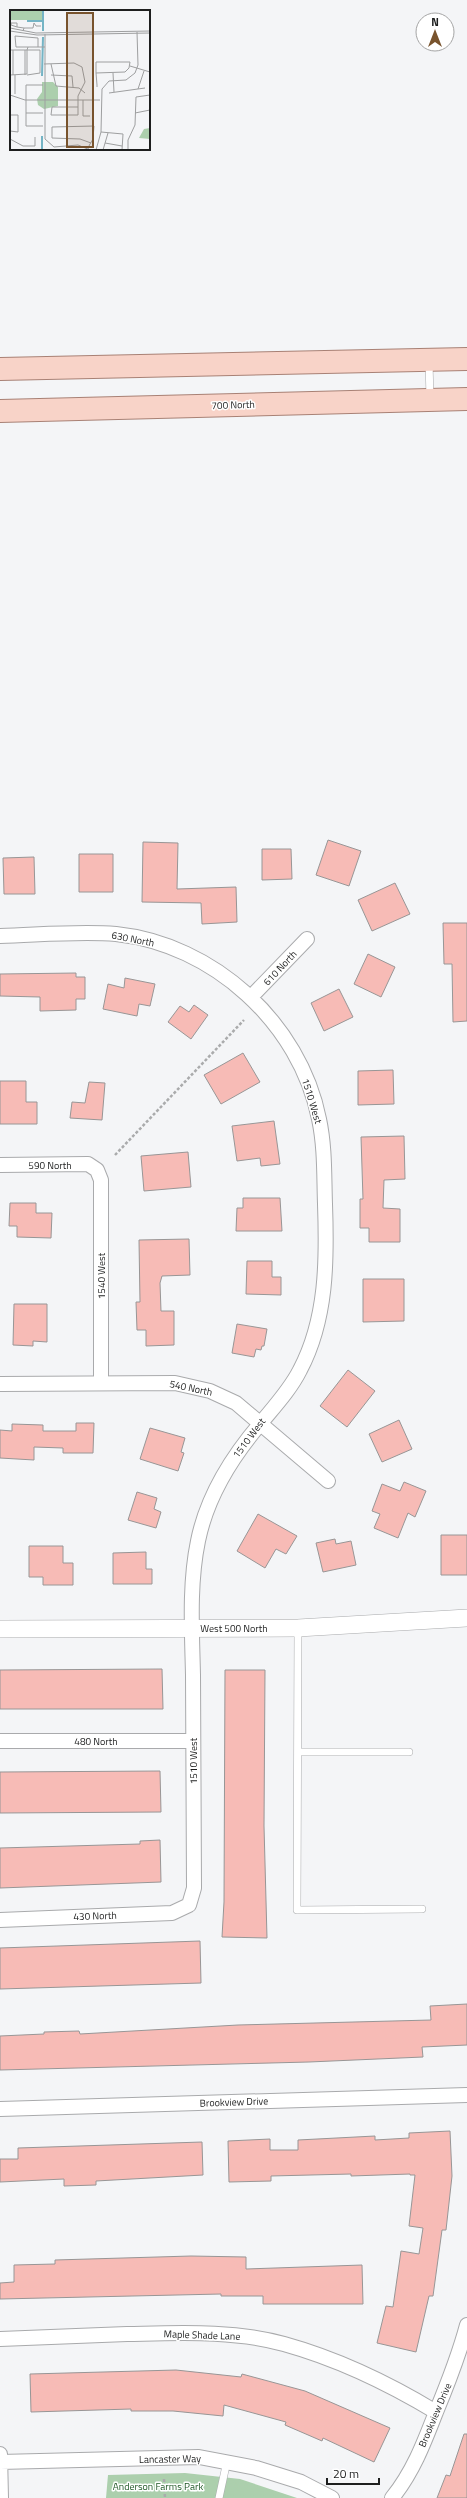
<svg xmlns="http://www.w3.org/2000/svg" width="467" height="2498" font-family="'Titillium Web',sans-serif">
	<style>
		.green { fill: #accfad }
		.building { fill: #f7bbb6; stroke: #989696 }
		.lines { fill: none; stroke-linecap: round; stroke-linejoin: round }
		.service-casing { stroke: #a9aaac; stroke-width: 8 }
		.minor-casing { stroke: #a9aaac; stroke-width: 16 }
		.tertiary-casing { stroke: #a9aaac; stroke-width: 18 }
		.primary-casing { stroke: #a88175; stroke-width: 24 }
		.path { stroke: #aaabac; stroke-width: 2.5; stroke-dasharray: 3 2; stroke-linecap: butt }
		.service { stroke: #fff; stroke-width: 7 }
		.minor { stroke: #fff; stroke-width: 14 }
		.tertiary { stroke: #fff; stroke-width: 17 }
		.primary { stroke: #f8d3c8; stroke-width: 22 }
		.labels { text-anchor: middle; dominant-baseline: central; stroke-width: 3; stroke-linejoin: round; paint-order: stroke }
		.street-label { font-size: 10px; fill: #1d1e1e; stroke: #fff }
		.park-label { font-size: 10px; fill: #1d5624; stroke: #fff }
		.inset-river { fill: none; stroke: #74b4c5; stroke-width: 2 }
		.inset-road { fill: none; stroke: #9e9fa0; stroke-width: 1 }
		.view { fill: #78532d; fill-opacity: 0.15; stroke: #78532d; stroke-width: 2 }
		.inset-edge { fill: none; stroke: #1d1e1e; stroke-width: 2 }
	</style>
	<rect width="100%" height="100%" fill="#f4f5f7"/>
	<path class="green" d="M185,2473L240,2479L297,2498H106L108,2475Z"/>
	<path class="building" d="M328,840L361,851L349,886L316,875Z
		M143,842L178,843L177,889L236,887L237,922L202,924L201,903L142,902Z
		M262,849H291L292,879L262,880Z
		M79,854H113V892H79Z
		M34,857L35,894H4L3,858Z
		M395,883L410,914L372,931L358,900Z
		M443,923H467V1021L453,1022L452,964H444Z
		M368,954L395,967L381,997L354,984Z
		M76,973V977H85V999H76V1010L40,1011V997L0,996V974Z
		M125,978L155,984L150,1006L139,1004L137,1016L103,1009L108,984L124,988Z
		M339,989L353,1017L324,1031L311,1003Z
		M194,1005L208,1015L191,1039L168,1022L180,1006L189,1012Z
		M243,1053L260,1082L221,1104L204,1075Z
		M393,1070L394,1104L358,1105V1071Z
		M0,1081H26V1102H37V1124H0Z
		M89,1082L105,1083L102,1120L70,1118L72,1102L85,1103Z
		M274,1121L280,1164L261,1166L260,1158L237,1161L232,1126Z
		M404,1136L405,1179L384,1180L383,1208L400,1209V1242H369V1228H360V1199H363L361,1137Z
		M188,1152L191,1187L144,1191L141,1156Z
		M243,1198H280L282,1231H236L237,1208H243Z
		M10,1203H36V1213H52L51,1238L17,1237V1226H9Z
		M189,1239L190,1275L162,1276L160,1283L161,1311H174V1345L146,1346V1330H137L136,1302H140L139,1240Z
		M247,1261H272V1277H281V1295L246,1294Z
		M363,1279H404V1321L363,1322Z
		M14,1304H47V1342L33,1341V1346L13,1345Z
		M237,1324L267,1329L264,1346H262L261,1350L256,1349L254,1357L232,1353Z
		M348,1370L375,1391L347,1427L320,1406Z
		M399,1420L412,1449L382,1462L369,1434Z
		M76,1423H94L93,1453H63V1448L34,1447V1460L0,1458V1430L12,1431V1424L43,1425V1431H76Z
		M150,1428L185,1438L181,1452L184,1453L178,1471L140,1459Z
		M404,1482L426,1491L415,1517L408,1513L398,1538L374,1528L380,1514L372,1511L382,1484L400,1491Z
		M137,1492L157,1498L154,1509L161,1512L156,1528L128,1520Z
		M258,1514L297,1536L286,1554L276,1549L265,1568L237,1551Z
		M441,1535H467V1575H441Z
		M335,1539L336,1544L351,1541L356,1565L323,1572L316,1543Z
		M29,1546H63V1563H73V1585H43V1577H29Z
		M146,1552V1569H152V1584H113V1553Z
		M162,1669L163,1709H0V1670Z
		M225,1670H265L264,1826L267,1938L222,1937L224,1902Z
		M160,1771L161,1812L0,1813V1772Z
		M160,1840L161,1882L0,1888V1848L140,1844V1841Z
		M200,1941L201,1983L0,1989V1948Z
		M467,2004V2045L422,2047L423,2057L309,2062L0,2070V2036L44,2034V2032L79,2031L80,2034L238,2025L431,2020L430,2006Z
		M450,2131L452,2176L446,2230H442L433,2296H429L416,2352L377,2343L386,2306L393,2307L401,2251L419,2254L423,2228L409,2226L415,2175H410V2174L351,2176V2174L271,2176V2181L229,2182L228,2141L270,2139V2150H298V2140L375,2136V2140L409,2138V2133Z
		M202,2142L203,2175L96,2181V2185L64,2186V2179L0,2182V2159H18V2148Z
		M191,2256L246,2257V2269L362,2265L363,2304H263V2296H221V2294L0,2299V2283L14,2282V2265L55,2264V2260Z
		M176,2370L241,2377L242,2374L305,2391L390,2428L374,2462L323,2438L322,2441L285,2425L286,2422L224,2405L223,2416L173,2411H131V2409L31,2412L30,2374Z
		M464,2434H467V2498H437L446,2475L450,2476Z"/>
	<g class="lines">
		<defs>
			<path id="service" d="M429,362L430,398
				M298,1628L297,1910L422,1909
				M299,1752H409
				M219,2498L227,2461"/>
			<path id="minor" d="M0,936C38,935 78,931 116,934C213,944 300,1023 319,1119C325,1147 324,1175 325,1204C327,1260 327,1319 300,1370C290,1390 274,1407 260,1424C231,1458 207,1496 198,1541C189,1584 192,1631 193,1675C193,1746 194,1817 194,1888L189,1905L172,1913L0,1920
				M251,997L307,939
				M0,1165L88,1164L97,1170L101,1180V1383
				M0,1384L175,1383L210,1391L236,1403L328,1481
				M0,1741H193
				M0,2109L467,2095
				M0,2339C42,2337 85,2336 127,2334C179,2333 234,2330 284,2344C338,2359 388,2383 436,2412
				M0,2454L1,2498
				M0,2462L199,2457L256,2468L301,2482L332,2498
				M392,2498C413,2472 424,2443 436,2412C448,2383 459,2355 467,2325"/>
			<path id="tertiary" d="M0,1629L298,1628L467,1618"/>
			<path id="primary" d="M0,369L467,359
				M0,411L467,399"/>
		</defs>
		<use href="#service" class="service-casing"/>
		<use href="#minor" class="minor-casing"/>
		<use href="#tertiary" class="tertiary-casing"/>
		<use href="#primary" class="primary-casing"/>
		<path class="path" d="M115,1155L244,1020
			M164,2479L165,2498"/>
		<use href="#service" class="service"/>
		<use href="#minor" class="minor"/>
		<use href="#tertiary" class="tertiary"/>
		<use href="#primary" class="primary"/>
	</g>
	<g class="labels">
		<g class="street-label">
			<text transform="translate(233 405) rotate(-2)">700 North</text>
			<text transform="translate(133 939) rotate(11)">630 North</text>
			<text transform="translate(280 968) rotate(-47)">610 North</text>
			<text transform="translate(312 1101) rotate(73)">1510 West</text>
			<text x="50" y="1165">590 North</text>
			<text transform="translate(101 1276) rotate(-90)">1540 West</text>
			<text transform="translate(191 1388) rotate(12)">540 North</text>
			<text transform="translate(249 1438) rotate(-53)">1510 West</text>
			<text x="234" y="1628">West 500 North</text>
			<text x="96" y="1741">480 North</text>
			<text transform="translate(193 1761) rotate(-90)">1510 West</text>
			<text transform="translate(95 1916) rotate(-2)">430 North</text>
			<text transform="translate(234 2102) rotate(-2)">Brookview Drive</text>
			<text transform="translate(202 2335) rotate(2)">Maple Shade Lane</text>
			<text transform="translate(435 2415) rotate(-67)">Brookview Drive</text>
			<text transform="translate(170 2459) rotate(-1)">Lancaster Way</text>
		</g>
		<g class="park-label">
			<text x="158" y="2486">Anderson Farms Park</text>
		</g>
	</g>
	<g transform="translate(10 10)">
		<rect width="140" height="140" fill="#f4f5f7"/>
		<path d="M0,0H33L32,10H0ZM32,72H43L48,77V96L34,99L28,95L27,89L32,82ZM140,118V129L129,128L134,119Z" fill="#accfad"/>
		<path class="inset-river" d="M17,11H32M33,21V0M32,66L33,27M32,126V140"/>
		<path class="inset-road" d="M7,17V13H1V15L7,17L14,18L13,21M0,18L26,23L140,21M14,18H23L24,13L26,16H31M0,21L27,25L140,23M35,24V129L44,137L68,135L80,140M18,37H6L5,26L28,28V37M0,40H17V64L0,65M15,40V65M17,40L18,37H35M34,54L64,53L72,57L75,72L68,86V105H41L42,97H68M41,54L46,76L69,78L75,83M120,56L140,62M86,63L115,62L119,58L120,52H86V63L87,75V77M103,63L104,82M3,65V40M5,65V84M17,65L30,63V40H17M41,65L62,66L63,77M33,75H16V116H33M128,79L134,61M99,83L135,78M0,85L15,90H90M73,90V106H80M16,103H33M125,103L140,100M0,105H8V122L0,121M91,122L113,124L112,140M0,129L13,136H25V127M95,133L112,136M78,139L79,136L80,134L82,131L83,128L84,116L42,117V128L70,129L81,133M86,140L91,122L92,79L99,71L116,70L125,63L128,55L127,22M93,140L98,123M118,140V130L125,115L126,87L140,85"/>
		<path class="view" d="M57,3H83V137H57Z"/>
		<rect width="140" height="140" class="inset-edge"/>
	</g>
	<g transform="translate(435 32)"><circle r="19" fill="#ffffff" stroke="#a5a5a5"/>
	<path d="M0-3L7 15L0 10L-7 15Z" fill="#78532d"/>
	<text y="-6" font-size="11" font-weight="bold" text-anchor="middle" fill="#1d1e1e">N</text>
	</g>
	<path d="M327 2478v6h52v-6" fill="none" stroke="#1d1e1e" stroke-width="2"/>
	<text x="333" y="2478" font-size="12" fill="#1d1e1e" stroke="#ffffff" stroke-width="3" paint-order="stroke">20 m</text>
</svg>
